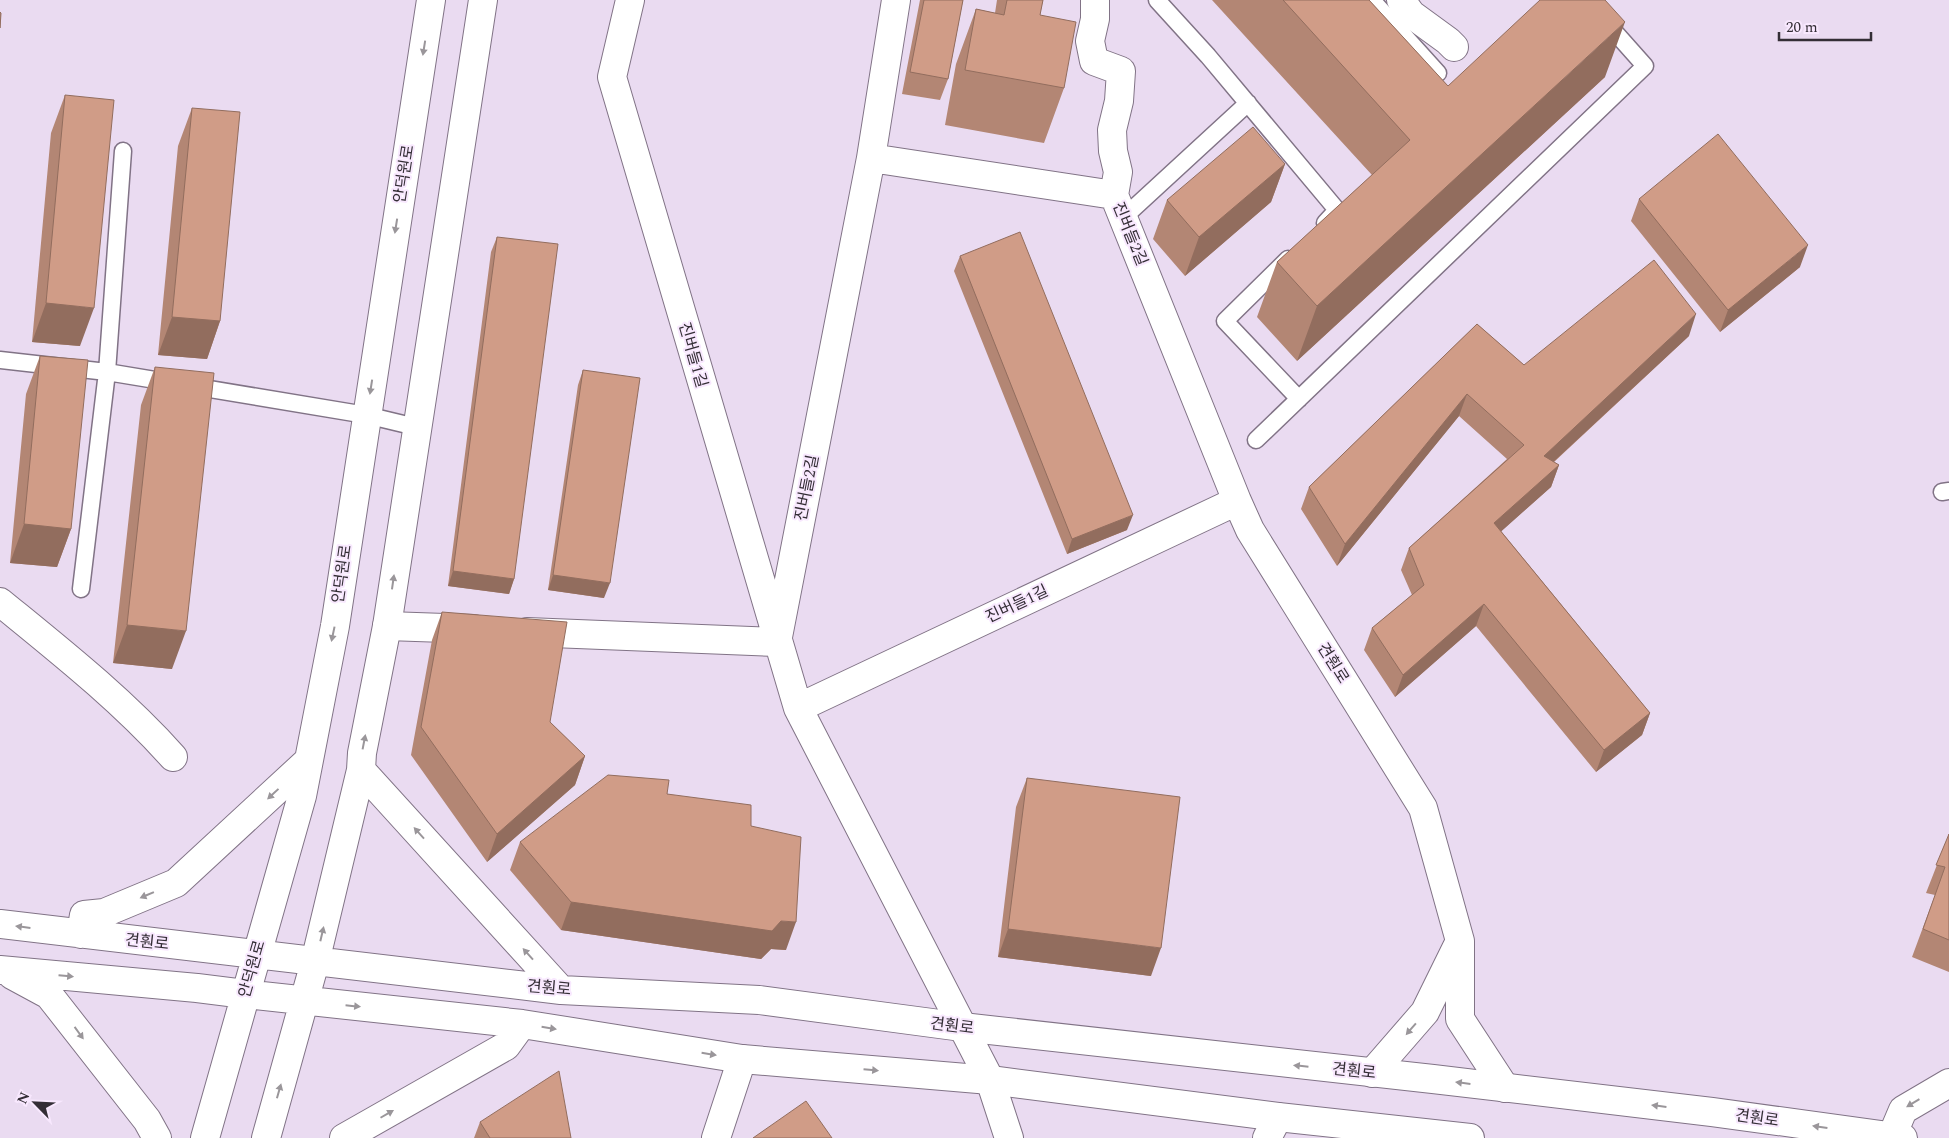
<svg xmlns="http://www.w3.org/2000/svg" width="1949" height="1138" font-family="Spectral,'Noto Sans KR',serif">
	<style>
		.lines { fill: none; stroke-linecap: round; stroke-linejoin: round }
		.lane-casing { stroke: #817386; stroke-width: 19 }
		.street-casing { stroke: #817386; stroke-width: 30 }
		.secondary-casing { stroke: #817386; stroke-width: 30 }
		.lane { stroke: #fff; stroke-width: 16 }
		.street { stroke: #fff; stroke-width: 28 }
		.secondary { stroke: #fff; stroke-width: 28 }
		.wall { fill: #b38674 }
		.shaded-wall { fill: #926d5e }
		.building { fill: #d09c87; stroke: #926d5e }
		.oneway { fill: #9a969a }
		.labels { text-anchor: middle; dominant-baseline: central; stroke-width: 4; stroke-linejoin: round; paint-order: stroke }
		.street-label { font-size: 16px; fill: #342e36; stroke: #f8e8fe }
	</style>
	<rect width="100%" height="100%" fill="#eadbf1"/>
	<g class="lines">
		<defs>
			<path id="lane" d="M1157,0L1208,56L1337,210L1325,223
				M1372,0L1438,73
				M1123,218L1248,103
				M1288,259L1225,321L1299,399
				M0,360L107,372L366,415L416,427
				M1256,440L1645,66L1605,21
				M1942,492L1949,491
				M81,589L107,372L123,151"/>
			<path id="street" d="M630,0L612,77L798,708L990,1080L1009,1138
				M1095,0V19L1090,41L1094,61L1121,71L1119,101L1112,130L1113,151L1118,172L1114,195
				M1401,0L1411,14L1448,41L1454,47
				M871,158L1114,195L1237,501L1250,530L1423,808L1460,941V1019L1505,1088
				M0,602C60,651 121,699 173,757
				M387,626L474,629
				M527,632L777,642L871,158L896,0
				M798,708L1237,501
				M1372,1073L1425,1012L1457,947
				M716,1138L742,1059
				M1267,1138L1278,1117"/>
			<path id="secondary" d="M361,770L561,990
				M0,924L561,990L759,1000L962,1027L1433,1079L1712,1112L1903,1138
				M81,934L84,915L104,913L176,883L308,761
				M0,970L197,988L245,994L522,1024L742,1059L990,1080L1278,1117L1470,1138
				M12,975L49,995L147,1120L157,1138
				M1892,1136L1903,1110L1949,1083
				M205,1138L302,796L335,626L431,0
				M266,1138L315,962L361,770L362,753L387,626L483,0
				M344,1138L506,1046L522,1024"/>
		</defs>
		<use href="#lane" class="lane-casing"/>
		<use href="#street" class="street-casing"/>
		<use href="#secondary" class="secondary-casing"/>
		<use href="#lane" class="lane"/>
		<use href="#street" class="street"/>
		<use href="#secondary" class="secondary"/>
	</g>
	<path class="wall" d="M920,0H963L948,79L940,100L902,94Z
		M997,0H1043L1040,15L1064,88L1044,143L945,125L956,64L976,9L995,13Z
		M1212,0H1369L1448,86L1605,77L1297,361L1257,317L1277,262L1372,175Z
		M65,95L80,346L32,342L51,133Z
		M192,108L220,321L207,359L158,355L178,146Z
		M1285,164L1271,202L1185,276L1153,239L1167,200Z
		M1639,199L1800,267L1720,332L1631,221Z
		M497,237L514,579L509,594L448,586L491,252Z
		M960,256L1127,530L1067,554L954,271Z
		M1477,324L1524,365L1689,336L1554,462L1559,465L1551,487L1501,531L1650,713L1642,735L1596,772L1476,626L1395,697L1364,650L1372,628L1412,595L1401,570L1409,548L1507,459L1459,416L1337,566L1301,509L1309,487Z
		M40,356L71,529L57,567L10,563L26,394Z
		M155,367L172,669L113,663L141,405Z
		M583,370L604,598L548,590L578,385Z
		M442,612L550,722L585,756L575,785L487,862L411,755L432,640Z
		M1027,778L1151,976L998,957L1016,807Z
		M667,794L751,826L786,950L771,949L761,959L561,930L510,870L520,842Z
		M1949,834V972L1912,957L1935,895L1926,893Z
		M480,1122L571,1138H474Z"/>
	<path class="shaded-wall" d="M1625,22L1605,77L1297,361L1317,306Z
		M1285,164L1271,202L1185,276L1199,237Z
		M1808,245L1800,267L1720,332L1728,310Z
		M46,303L94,308L80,346L32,342Z
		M1696,314L1689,336L1536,478L1544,456Z
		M172,317L220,321L207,359L158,355Z
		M1467,394L1459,416L1337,566L1345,544Z
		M1559,465L1551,487L1486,545L1494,523Z
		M1133,515L1127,530L1067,554L1072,539Z
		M24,524L71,529L57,567L10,563Z
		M453,571L514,579L509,594L448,586Z
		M553,575L610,583L604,598L548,590Z
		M1484,604L1476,626L1395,697L1403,675Z
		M127,625L186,631L172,669L113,663Z
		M1650,713L1642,735L1596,772L1604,750Z
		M585,756L575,785L487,862L497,834Z
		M571,902L781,921L796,922L786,950L771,949L761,959L561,930Z
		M1008,929L1161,948L1151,976L998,957Z"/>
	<path class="building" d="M924,0H963L948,79L910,72Z
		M1007,0H1043L1040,15L1076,22L1064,88L965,70L976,9L1004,15Z
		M1283,0H1369L1448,86L1540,0H1605L1625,22L1317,306L1277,262L1410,140Z
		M0,12L1,13L0,28Z
		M65,95L114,100L94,308L46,303Z
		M192,108L240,112L220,321L172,317Z
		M1253,127L1285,164L1199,237L1167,200Z
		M1718,134L1808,245L1728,310L1639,199Z
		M1020,232L1133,515L1072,539L960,256Z
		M497,237L558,244L514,579L453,571Z
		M1654,260L1696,314L1544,456L1559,465L1494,523L1650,713L1604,750L1484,604L1403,675L1372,628L1424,585L1409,548L1524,445L1467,394L1345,544L1309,487L1477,324L1524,365Z
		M40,356L88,360L71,529L24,524Z
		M155,367L214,373L186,631L127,625Z
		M583,370L640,378L610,583L553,575Z
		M442,612L567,622L550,722L585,756L497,834L421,727Z
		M608,775L669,780L667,794L751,805V826L801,837L796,922L781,921L772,931L571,902L520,842Z
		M1027,778L1180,797L1161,948L1008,929Z
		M1949,834V940L1923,929L1945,867L1936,865Z
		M559,1071L571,1138H490L480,1122Z
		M806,1101L832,1138H753Z"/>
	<defs><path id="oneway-solid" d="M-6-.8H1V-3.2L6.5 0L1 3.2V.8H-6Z" transform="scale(1.25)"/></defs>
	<g class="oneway">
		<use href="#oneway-solid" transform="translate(424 48) rotate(99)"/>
		<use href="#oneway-solid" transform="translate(396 226) rotate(99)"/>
		<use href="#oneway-solid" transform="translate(371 387) rotate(99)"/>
		<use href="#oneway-solid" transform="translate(393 582) rotate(-82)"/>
		<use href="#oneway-solid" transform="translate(333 634) rotate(102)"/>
		<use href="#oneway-solid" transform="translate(364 742) rotate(-79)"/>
		<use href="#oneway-solid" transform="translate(273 794) rotate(137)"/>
		<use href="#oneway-solid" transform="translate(419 833) rotate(-132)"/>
		<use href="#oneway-solid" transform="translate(147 895) rotate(157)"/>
		<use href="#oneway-solid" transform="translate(23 927) rotate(-173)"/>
		<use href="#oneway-solid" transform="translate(322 934) rotate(-77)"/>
		<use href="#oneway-solid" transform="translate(528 954) rotate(-132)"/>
		<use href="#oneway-solid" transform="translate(66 976) rotate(5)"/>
		<use href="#oneway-solid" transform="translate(353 1006) rotate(6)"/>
		<use href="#oneway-solid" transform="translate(549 1028) rotate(9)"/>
		<use href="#oneway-solid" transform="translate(1411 1029) rotate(131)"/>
		<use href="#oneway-solid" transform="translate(79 1033) rotate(54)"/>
		<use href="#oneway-solid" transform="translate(709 1054) rotate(9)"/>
		<use href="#oneway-solid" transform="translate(1301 1066) rotate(-174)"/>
		<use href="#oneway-solid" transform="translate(871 1070) rotate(5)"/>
		<use href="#oneway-solid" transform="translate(1463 1083) rotate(-173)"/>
		<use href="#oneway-solid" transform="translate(279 1091) rotate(-74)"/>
		<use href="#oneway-solid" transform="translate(1913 1103) rotate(149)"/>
		<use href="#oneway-solid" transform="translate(1659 1106) rotate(-173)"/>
		<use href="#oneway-solid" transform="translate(387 1114) rotate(-30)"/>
		<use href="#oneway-solid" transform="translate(1820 1127) rotate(-172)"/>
	</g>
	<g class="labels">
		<g class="street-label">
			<text transform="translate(404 174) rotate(-81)">안덕원로</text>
			<text transform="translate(1130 234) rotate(68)">진버들2길</text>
			<text transform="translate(693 355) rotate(74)">진버들1길</text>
			<text transform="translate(807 488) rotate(-79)">진버들2길</text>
			<text transform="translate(342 574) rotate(-82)">안덕원로</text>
			<text transform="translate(1017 604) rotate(-25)">진버들1길</text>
			<text transform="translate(1333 663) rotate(58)">견훤로</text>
			<text transform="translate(147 942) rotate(6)">견훤로</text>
			<text transform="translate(252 969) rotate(-74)">안덕원로</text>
			<text transform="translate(549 988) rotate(5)">견훤로</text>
			<text transform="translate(952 1026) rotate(7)">견훤로</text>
			<text transform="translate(1354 1071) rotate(6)">견훤로</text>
			<text transform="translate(1757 1118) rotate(8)">견훤로</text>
		</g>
	</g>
	<g transform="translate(35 1103) rotate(294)" stroke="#f8e8fe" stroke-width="4" paint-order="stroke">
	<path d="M0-4L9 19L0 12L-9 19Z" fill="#342e36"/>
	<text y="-8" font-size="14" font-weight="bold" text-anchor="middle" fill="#342e36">N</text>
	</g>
	<path d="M1779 32v8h92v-8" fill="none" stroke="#342e36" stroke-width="2.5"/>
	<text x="1786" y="32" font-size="15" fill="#342e36" stroke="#f8e8fe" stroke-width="4" paint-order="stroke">20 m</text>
</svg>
